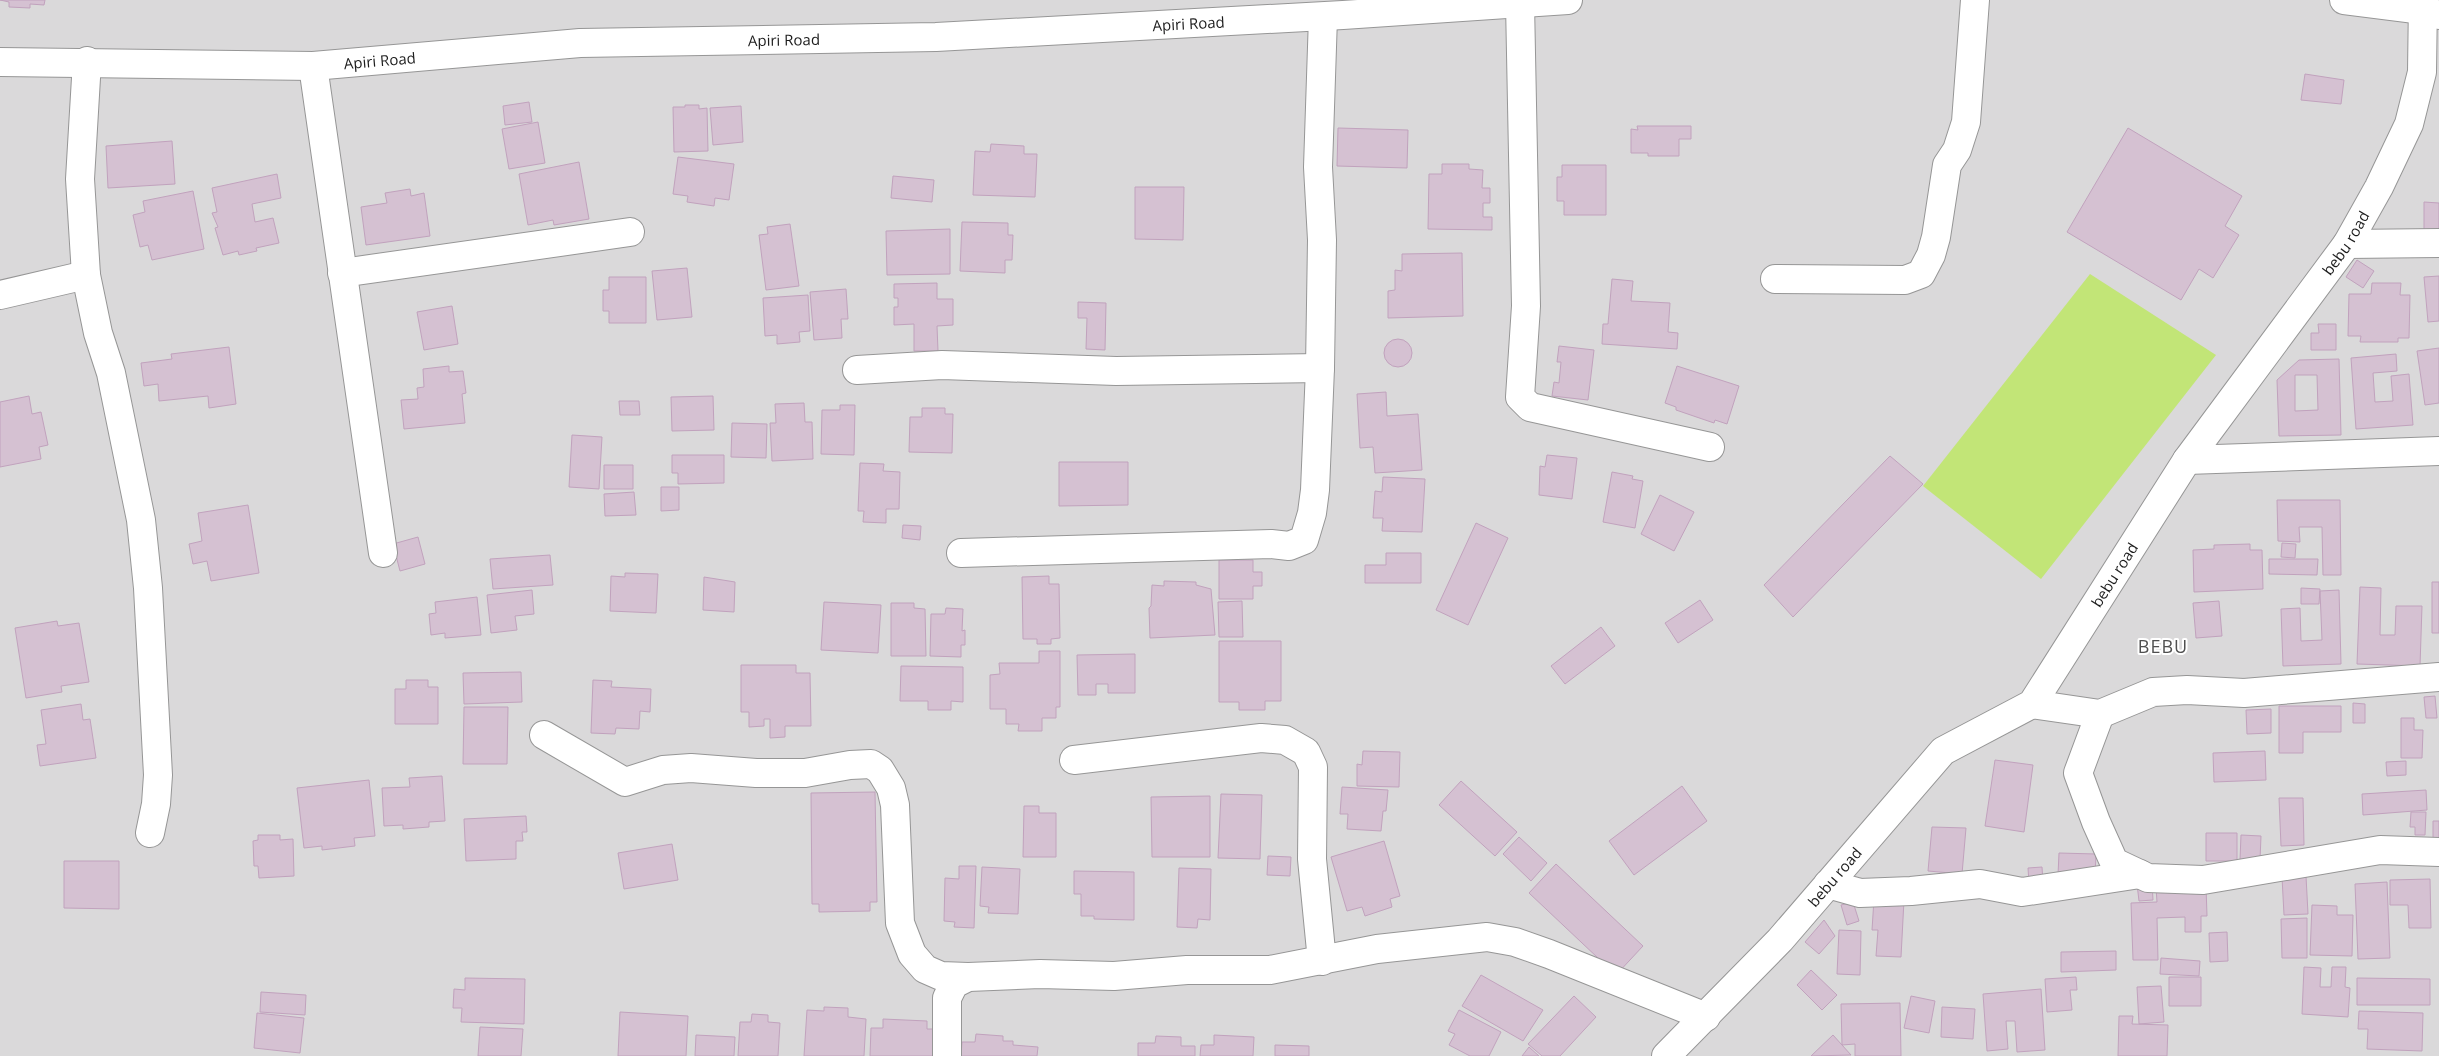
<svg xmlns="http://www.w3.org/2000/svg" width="2439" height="1056" font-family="'Open Sans',sans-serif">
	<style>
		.residential { fill: #dad9da }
		.pitch { fill: #c2e577 }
		.building { fill: #d5c1d2; stroke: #c1a2bd; fill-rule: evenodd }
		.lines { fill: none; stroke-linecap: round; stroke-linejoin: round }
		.minor-casing { stroke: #969696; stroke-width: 30 }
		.minor { stroke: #fff; stroke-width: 28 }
		.labels { text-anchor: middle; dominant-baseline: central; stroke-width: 4; stroke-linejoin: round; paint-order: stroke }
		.street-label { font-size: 15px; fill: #1c1c1c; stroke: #fff }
		.quarter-label { font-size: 18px; letter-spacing: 1px; fill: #4f4f4f; stroke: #fff }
	</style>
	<rect width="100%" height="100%" fill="#eee0e9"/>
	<path class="residential" d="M0,0H2439V1056H0Z"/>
	<path class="pitch" d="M2090,274L2216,355L2041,579L1923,486Z"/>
	<path class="building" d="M0,0H45L44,5L30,4V8L9,7V2Z
		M2305,74L2344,80L2341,104L2301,100Z
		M529,102L532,122L505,125L503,106Z
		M685,105H699V109L707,108L708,151L674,152L673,107H685Z
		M741,106L743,142L713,145L710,108Z
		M538,122L545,163L509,169L502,129Z
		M1637,126H1691V139H1679V156H1648V153H1631V129L1638,130Z
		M1338,128L1408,130L1407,168L1337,166Z
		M2128,128L2242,196L2225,226L2239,235L2213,278L2199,269L2181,300L2067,232Z
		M172,141L175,184L108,188L106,146Z
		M991,144L1024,146V154H1037L1035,197L973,195L975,151L990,152Z
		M678,157L734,164L729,200L715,198L714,206L687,202L688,196L673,194Z
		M579,162L589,219L554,225L553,220L528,225L519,174Z
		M1442,164H1469V169L1483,170L1482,188H1490V203H1483V217H1492V230L1428,229L1429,174H1442Z
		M1562,165H1606V215H1564V201H1557V177H1562Z
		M277,174L281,198L252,204L255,222L273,218L279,243L256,248L257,251L239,255L238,251L223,255L215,228L218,227L212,213L217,212L212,188Z
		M893,176L934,180L932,202L891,198Z
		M1135,187H1184L1183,240L1135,239Z
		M410,189L411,196L424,193L430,236L366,245L361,207L387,203L385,193Z
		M193,191L204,249L152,260L148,245L140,247L133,215L145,212L143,201Z
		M2424,202L2439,203V237H2424Z
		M962,222L1008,223V235H1013L1012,260H1005V273L960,271Z
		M790,224L799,286L766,290L759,235L768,234L767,227Z
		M950,229V274L887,275L886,231Z
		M1462,253L1463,316L1388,318V291L1395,290V270L1402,271V254Z
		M2357,260L2374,271L2363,288L2346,277Z
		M687,268L692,317L657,320L652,271Z
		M2439,276V321L2428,322L2424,277Z
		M609,277H646V323H609V311H603V290H609Z
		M1612,279L1633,281L1631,301L1670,303L1668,332L1678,333L1677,349L1602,344L1603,324H1608Z
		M937,283V299H953V325L937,326L938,351H914V324L894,325V307H898V298H894V284Z
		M2372,283H2401L2400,295H2410L2409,338H2398V342H2360L2361,336H2348L2349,294H2371Z
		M846,289L848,319H841L842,338L814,340L810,292Z
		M808,295L810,331L799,332L800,342L777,344V335L765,336L763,298Z
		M1078,302L1106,303L1105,350L1086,349L1087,318H1078Z
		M452,306L458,344L424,350L417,312Z
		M2318,324H2336V350H2311V333H2319Z
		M1384 353a14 14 0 1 1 28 0a14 14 0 1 1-28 0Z
		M1559,346L1594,350L1588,400L1552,396L1554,382L1559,383L1561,362H1557Z
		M229,347L236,404L209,408L208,396L159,401L158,384L144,386L141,363L172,359L171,354Z
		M2439,348V403L2425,405L2417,351Z
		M2396,354L2397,371L2373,373L2375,402L2393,401L2391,376L2409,374L2413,425L2356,429L2351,358Z
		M2339,359L2341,435L2279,436L2277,380L2299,360ZM2295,375H2317L2318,410L2295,411Z
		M449,366V372L463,371L466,393L462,394L465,423L404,429L401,400L418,399L417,388L424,387L423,369Z
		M1677,366L1739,386L1727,424L1715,420L1714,423L1676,410V407L1665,403Z
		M1386,392L1387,416L1418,414L1422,470L1375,473L1373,447L1360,448L1357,394Z
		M29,396L32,414L41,412L48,445L39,447L41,459L0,467V402Z
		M713,396L714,430L672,431L671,397Z
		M619,401H639L640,415H620Z
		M804,403L805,422H812L813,459L772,461L770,423H776L775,404Z
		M840,405H855L854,455L821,454L822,410H840Z
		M922,408H945V414H953L952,453L909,452L910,417H922Z
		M732,423L767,424L766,458L731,457Z
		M572,435L602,437L599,489L569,487Z
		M672,455H724V483L678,484V473H672Z
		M1547,455L1577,458L1572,499L1539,495L1540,466L1545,467Z
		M1890,456L1923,484L1793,617L1764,585Z
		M1059,462H1128V505L1059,506Z
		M860,463L884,464L883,471L900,472L899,509H886V523L863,522L864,511H858Z
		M604,465H633V489H604Z
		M1612,472L1633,476L1632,479L1643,481L1635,528L1603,522Z
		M1383,477L1425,479L1422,532L1382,531L1383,518H1373L1375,491L1382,492Z
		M661,487H679V510L661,511Z
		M634,492L636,515L605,516L604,494Z
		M1660,495L1694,512L1674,551L1641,534Z
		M2277,500H2340L2341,575H2323L2322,527H2299L2300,542L2278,541Z
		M248,505L259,573L211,581L207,561L193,564L189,544L202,541L198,513Z
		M1476,523L1508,538L1468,625L1436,610Z
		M903,525L921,526L920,540L902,538Z
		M418,537L425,564L400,571L393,544Z
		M2282,543L2296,544L2295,558L2281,557Z
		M2250,544V550H2262L2263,589L2194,592L2193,550L2214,549V545Z
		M1386,553H1421V583H1365V565H1386Z
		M550,555L553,585L493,589L490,559Z
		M2269,559H2318L2317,575L2269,574Z
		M1219,560H1253V572H1262V586H1253V599H1219Z
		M625,573L658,574L656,613L610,611L611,576L625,577Z
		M1049,576V584H1059L1060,638L1051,639V644H1037V639H1023L1022,577Z
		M704,577L735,582L734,612L703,610Z
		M1164,581L1196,582V585L1211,589L1215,635L1150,638L1149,608L1151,606L1152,585L1164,586Z
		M2432,582H2439V633H2432Z
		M2360,587L2381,588L2380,635H2395L2396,606H2422L2420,666L2357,664Z
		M2301,588L2320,589L2319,604H2301Z
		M532,590L534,614L515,616L517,630L491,633L487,595Z
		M2339,590L2341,664L2283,666L2281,609L2300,608L2301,641L2322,640L2320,591Z
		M477,597L481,635L445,638V633L431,635L429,614L436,613L435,602Z
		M1700,600L1713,620L1678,643L1665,623Z
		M1242,601L1243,637H1219L1218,602Z
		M2219,601L2222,636L2196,638L2193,603Z
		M824,602L881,605L878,653L821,650Z
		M891,603H914V608L925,609L926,656H891Z
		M946,608L963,609L962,631L965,630V645H961V657L930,656L931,614H945Z
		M57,621L58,626L79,623L89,682L61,686L62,692L26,698L15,628Z
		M1601,627L1615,646L1565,684L1551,666Z
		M1219,641H1281V701H1265V710H1239V702H1219Z
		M1039,651H1060V707H1056V718H1042V731H1018L1019,724H1006V709H990V675L1000,674L999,663H1039Z
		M1135,654V693H1108V684H1096V695H1078L1077,655Z
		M741,665H796V673H810L811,726H785V737L770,738V719H764V726L749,727V712H741Z
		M901,666L963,667V702L951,701V710H928V701H900Z
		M521,672L522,702L464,704L463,673Z
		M406,680H428V687H438V724H395V689H406Z
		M593,680L612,681L611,687L651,689L650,712L640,711L639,729L616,728L615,734L591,733Z
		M2435,696L2437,718H2426L2424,697Z
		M2353,703L2365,704V723H2353Z
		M81,704L83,720L90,719L96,758L40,766L37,745L46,744L41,710Z
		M2279,706H2341V732H2303V753H2279Z
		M464,707H508L507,764H463Z
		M2271,709V733L2247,734L2246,710Z
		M2401,718H2414V730H2423L2422,758H2401Z
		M1363,751L1400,752L1399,787L1357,786V764L1362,765Z
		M2265,751L2266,780L2214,782L2213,753Z
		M1995,760L2033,765L2024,832L1985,826Z
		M2406,761V775L2387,776L2386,762Z
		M442,776L445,821L429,822V827L403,829V825L384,826L382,788L410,787L409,778Z
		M369,780L375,836L354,838L355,846L322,850V846L304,848L297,788Z
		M1461,781L1517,832L1495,856L1439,805Z
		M1682,786L1707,821L1634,875L1609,841Z
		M1342,787L1388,790L1386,811H1383L1381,831L1347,829L1348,814H1340Z
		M2426,790L2427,810L2363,815L2362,794Z
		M875,792L877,902H870V911L819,912V904H812L811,793Z
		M1221,794L1262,795L1260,859L1218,858Z
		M1210,796V857H1152L1151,797Z
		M2279,798H2303L2304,845L2281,846Z
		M1024,806H1039V813H1056V857H1023Z
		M2411,812H2426L2425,835H2415V827H2410Z
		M526,816L527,832H522L523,841H516V859L466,861L464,819Z
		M2433,821H2439V839H2433Z
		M1932,827L1966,828L1962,874L1928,871Z
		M2206,833H2237V861H2206Z
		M258,835H280V840L293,839L294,876L259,878L258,866H254L253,841L258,840Z
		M2241,835L2261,836L2260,860H2240Z
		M1519,837L1547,863L1531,881L1503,854Z
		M1384,841L1400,896L1390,899L1392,907L1365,916L1362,907L1347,911L1331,857Z
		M672,844L678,880L624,889L618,853Z
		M2059,853L2096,854L2095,876L2058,875Z
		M1268,856L1291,857L1290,876L1267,875Z
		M64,861H119V909L64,908Z
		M1556,864L1643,946L1616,975L1529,893Z
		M959,866H976L974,928L954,927L955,922L944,921L945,878L959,879Z
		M982,867L1020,869L1018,914L988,913L989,907L980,906Z
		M2042,867L2043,882L2029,883L2028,868Z
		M1179,868L1211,869L1210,920L1198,919L1197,928L1177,927Z
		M1074,871L1134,872V920L1094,919V916H1081V894H1074Z
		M2306,876L2308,914L2284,915L2282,877Z
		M2430,879L2431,928H2409L2408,905H2390V880Z
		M2387,882L2390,958L2358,959L2355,884Z
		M2152,883L2153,900L2139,901L2137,884Z
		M2206,886L2207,916H2201V932H2185V917L2157,918L2158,960H2133L2131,903L2157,902L2156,888Z
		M1874,899L1904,900L1901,957L1876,956L1878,930H1872Z
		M1853,902L1859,921L1847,925L1841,905Z
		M2312,905L2337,906V915H2353L2352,956L2310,955Z
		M2307,918V958H2282L2281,919Z
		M1824,920L1835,936L1819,954L1805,942Z
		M1839,930L1861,931L1860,975L1837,974Z
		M2227,932L2228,961L2210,962L2209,933Z
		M2116,951V970L2061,972V952Z
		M2161,958L2200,961L2199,976L2160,974Z
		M2304,967L2321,968L2320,987H2331L2332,967H2346L2345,987L2350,988L2348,1017L2302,1014Z
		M1811,970L1837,995L1822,1010L1797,985Z
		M1481,975L1543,1010L1523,1041L1462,1006Z
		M2076,977L2077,990H2070L2072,1010L2047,1012L2045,979Z
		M2169,977H2201V1006H2169Z
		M465,978L525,979L524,1024L461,1022L462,1008H453L454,989L465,990Z
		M2357,978L2430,979V1005H2357Z
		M2161,986L2164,1022L2139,1024L2137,987Z
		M2041,989L2045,1050L2017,1052L2015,1021H2006L2008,1049L1987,1051L1983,994Z
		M261,992L306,995L305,1015L260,1012Z
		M1574,996L1596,1017L1560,1056H1542L1528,1044Z
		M1911,996L1935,1001L1929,1033L1904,1028Z
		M1900,1003L1901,1056H1855V1044L1842,1045L1841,1004Z
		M824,1007L848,1008V1017L866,1019L864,1056H804L807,1010L824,1011Z
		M1942,1007L1975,1009L1973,1039L1941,1037Z
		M1459,1010L1501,1032L1489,1056H1470L1449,1045L1455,1034L1448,1031Z
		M2359,1011L2423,1013L2422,1051L2367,1049L2368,1029H2358Z
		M620,1012L688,1016L686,1056H618Z
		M257,1013L304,1018L300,1053L254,1048Z
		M752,1014L768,1015V1022L780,1023L778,1056H738L740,1022H751Z
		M2119,1016H2133L2132,1024L2168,1025L2167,1056H2118Z
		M883,1019L927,1021V1029H937L936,1056H870L871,1028H883Z
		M480,1027L523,1029L521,1056H478Z
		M976,1034L1003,1036V1041H1013V1045L1038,1047L1037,1056H961L962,1042H975Z
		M696,1035L735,1037L734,1056H695Z
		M1214,1035L1254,1037L1253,1056H1200L1201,1045H1214Z
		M1833,1035L1851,1055L1811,1056Z
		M1156,1036L1181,1037V1046H1195V1056H1138V1043H1155Z
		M1275,1045L1309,1046V1056H1275Z
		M1529,1047L1539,1056H1522Z"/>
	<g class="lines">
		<defs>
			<g id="minor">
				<path d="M2344,0L2423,10L2439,15"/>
				<path d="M1520,3L1526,306L1520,397L1530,407L1710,447"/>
				<path d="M87,61L80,179L86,275L98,333L111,373L141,520L148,588L158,775L156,804L150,833"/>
				<path id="s1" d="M0,62L313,66L580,43L936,37L1343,15L1568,0"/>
				<path d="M313,66L383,553"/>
				<path d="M2347,244L2439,243"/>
				<path d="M342,273L630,232"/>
				<path d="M1775,279L1905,280L1921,274L1931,255L1936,237L1947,165L1957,150L1966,122L1975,0"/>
				<path d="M0,295L86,275"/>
				<path d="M857,370L942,365L1116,371L1320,368"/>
				<path d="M2187,460L2439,451"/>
				<path d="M961,553L1271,544L1289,546L1304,540L1312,513L1315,490L1320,368L1322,240L1318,167L1323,17"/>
				<path d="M2032,704L2100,714L2153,692L2187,690L2244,693L2439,677"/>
				<path d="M2100,714L2078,773L2096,822L2114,862L2148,878L2203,880L2380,850L2439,852"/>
				<path d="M544,735L625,782L663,770L691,768L756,773H805L850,765L871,764L880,770L891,788L895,805L900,923L912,954L925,969L941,976L968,977"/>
				<path d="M1074,760L1261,738L1285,740L1306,752L1313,767L1312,859L1322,961"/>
				<path d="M1828,884L1860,893L1911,891L1980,884L2022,892L2140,874"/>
				<path d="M947,1056V998L954,984L968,977L1040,974L1114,976L1187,970H1270L1377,949L1487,937L1515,942L1549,954L1706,1017"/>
				<path id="s2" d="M1666,1056L1780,940L1943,751L2032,704L2187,460L2347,244L2379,187L2409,124L2422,72L2423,0"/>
			</g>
		</defs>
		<use href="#minor" class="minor-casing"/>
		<use href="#minor" class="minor"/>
	</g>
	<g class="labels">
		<g class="street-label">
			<text stroke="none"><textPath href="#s1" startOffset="1190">Apiri Road</textPath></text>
			<text stroke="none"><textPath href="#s1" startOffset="785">Apiri Road</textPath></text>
			<text stroke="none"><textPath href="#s1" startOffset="380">Apiri Road</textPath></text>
			<text stroke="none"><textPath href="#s2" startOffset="1071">bebu road</textPath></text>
			<text stroke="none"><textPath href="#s2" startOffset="666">bebu road</textPath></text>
			<text stroke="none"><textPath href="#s2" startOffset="246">bebu road</textPath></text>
		</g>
		<g class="quarter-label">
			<text x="2163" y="646">BEBU</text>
		</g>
	</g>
</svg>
